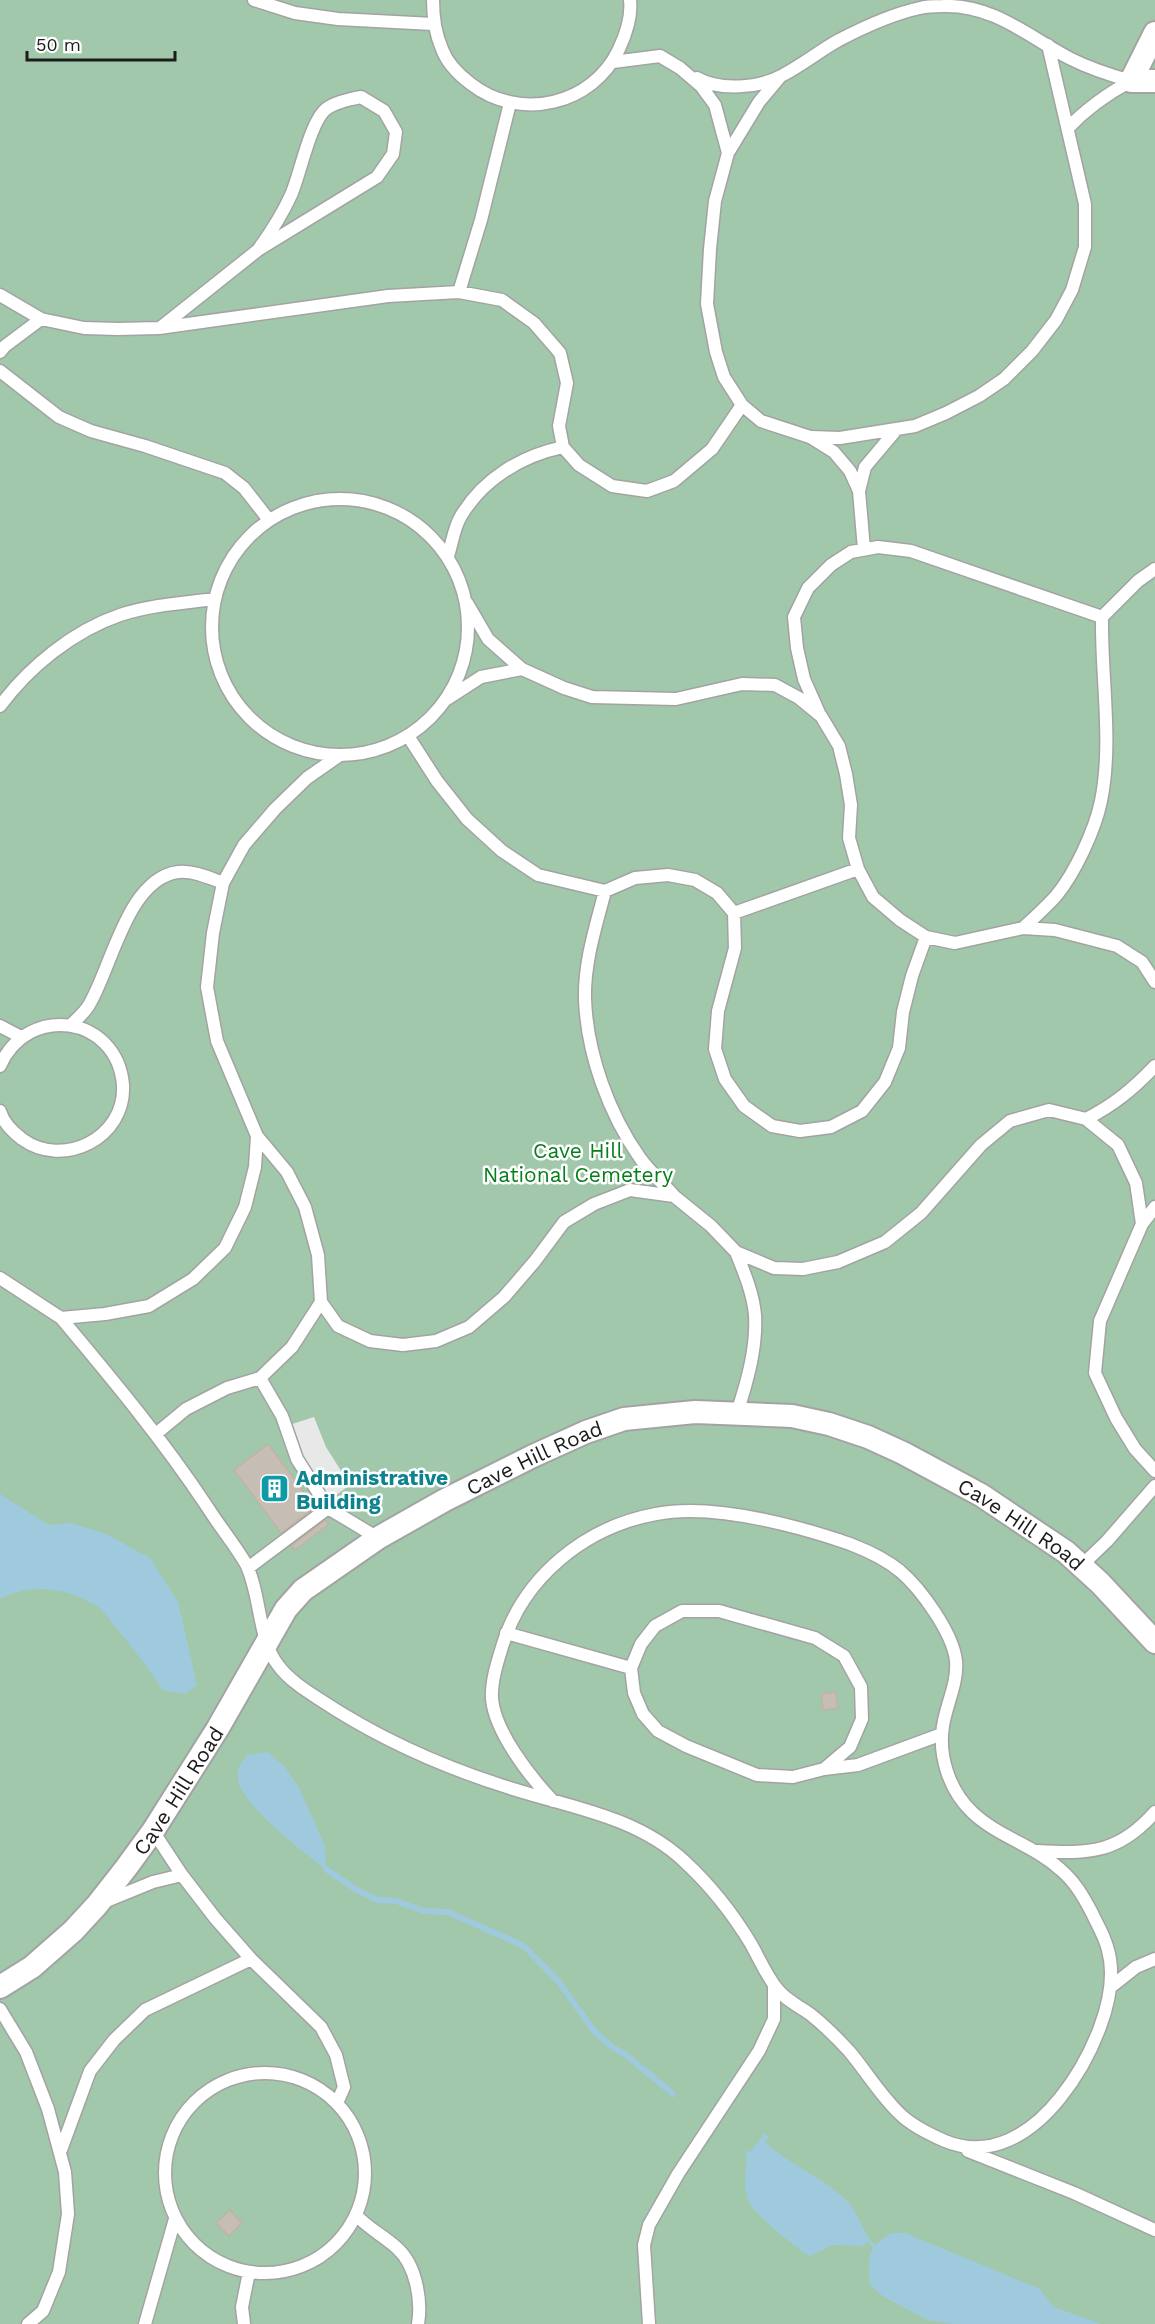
<svg xmlns="http://www.w3.org/2000/svg" width="1155" height="2324" font-family="'Work Sans',sans-serif">
	<style>
		.cemetery { fill: #a1c8ab }
		.parking { fill: #e8e8e8 }
		.water { fill: #9fcade }
		.lines { fill: none; stroke-linecap: round; stroke-linejoin: round }
		.stream { stroke: #9fcade; stroke-width: 6 }
		.building { fill: #c6beb4; stroke: #c0b3a3; stroke-width: 1.5 }
		.lane-casing { stroke: #a3a3a3; stroke-width: 15 }
		.street-casing { stroke: #a3a3a3; stroke-width: 26 }
		.lane { stroke: #fff; stroke-width: 12 }
		.street { stroke: #fff; stroke-width: 22 }
		.labels { text-anchor: middle; dominant-baseline: central; stroke-width: 5; stroke-linejoin: round; paint-order: stroke }
		.park-label { font-size: 21px; fill: #067e1b; stroke: #fff }
		.street-label { font-size: 21px; fill: #1c1c1c; stroke: #fff }
		.culture-label { font-size: 21px; font-weight: bold; fill: #0d838f; stroke: #fff; text-anchor: start }
	</style>
	<rect width="100%" height="100%" fill="#eeebe1"/>
	<path class="cemetery" d="M0,0H1155V2324H0Z"/>
	<path class="parking" d="M314,1417L326,1447L350,1485L325,1503L286,1426Z"/>
	<path class="water" d="M0,1494L49,1525L71,1523L106,1534L150,1558L178,1602L197,1685L185,1694L163,1690C147,1667 130,1644 112,1623C108,1618 103,1610 97,1606C68,1588 30,1582 0,1599Z
		M268,1752L284,1766L299,1788L325,1846L326,1869C305,1854 242,1805 238,1780C236,1769 241,1762 248,1755Z
		M765,2133L769,2138L765,2142C790,2166 824,2177 848,2202C859,2214 864,2236 875,2245L891,2233H905L1040,2289L1054,2307L1101,2324H954L928,2320L884,2297L870,2285C869,2272 867,2259 873,2247L867,2242L862,2246L832,2245L810,2256C797,2249 751,2212 748,2200C744,2186 745,2171 747,2158L745,2154L747,2151L750,2152Z"/>
	<g class="lines">
		<path class="stream" d="M326,1869L355,1889L377,1900L396,1901L424,1911L448,1912L524,1946L559,1982L594,2031L613,2048L625,2054L673,2094"/>
	</g>
	<path class="building" d="M268,1444L315,1507L281,1533L234,1470Z
		M325,1520L329,1524L295,1550L291,1546Z
		M836,1692L838,1708L823,1710L821,1694Z
		M230,2210L242,2223L229,2236L216,2223Z"/>
	<g class="lines">
		<defs>
			<path id="lane" d="M254,0L295,13L338,19L433,24
				M433,0C433,18 435,33 442,49C447,63 459,75 471,84C520,122 593,105 619,49C626,34 632,16 630,0
				M613,62L660,56L680,68L701,86L715,105L728,153L715,201L710,249L707,304L716,352L724,377L742,405L761,421L810,437L834,452L850,471L859,491L864,549
				M697,78C719,91 759,88 781,76C801,66 819,51 839,40C864,27 892,14 920,8C927,6 935,6 943,6C993,4 1029,37 1071,59C1091,69 1110,75 1131,81C1107,94 1087,108 1068,128
				M728,153L759,102L780,77
				M459,292L481,220L510,103
				M0,295L41,319L84,328L118,329L159,328L388,296L459,292L502,300L534,323L560,353L567,383L559,426L563,447L579,465L612,486L647,491L674,481L712,449L742,405
				M160,328L258,250L377,177L393,154L396,132L384,111L361,97C350,99 335,102 326,109C310,122 300,175 291,195C282,215 271,232 258,250
				M0,352L5,346L41,319
				M0,371L59,417L91,431L145,446L225,473L244,488L269,520
				M811,437L840,438L915,426L946,413L979,396L1004,379L1032,351L1056,320L1072,290L1085,247V204L1048,45
				M859,491L865,467L897,429
				M212 627a128 128 0 1 1 256 0a128 128 0 1 1-256 0Z
				M448,556C452,544 454,527 461,516C483,479 521,456 563,447
				M467,603L488,639L522,669L564,688L592,697L676,699L742,684L775,685L799,698L821,716L839,746L846,774L851,805L849,838L858,869L873,897L900,920L926,937L955,943L1023,928L1055,930L1117,946L1142,962L1155,982
				M447,699L481,677L522,669
				M0,706C29,667 73,631 120,615C150,605 183,603 215,599
				M819,713L804,679L797,648L794,617L808,588L831,565L851,552L878,547L911,551L1102,617
				M408,736L437,781L467,819L502,851L538,875L605,891L635,878L668,875L695,880L717,893L734,913L735,948L718,1011L715,1049L725,1079L744,1106L772,1126L800,1131L831,1127L862,1111L885,1082L899,1048L903,1012L912,976L926,937
				M605,891C596,926 584,962 585,999C587,1054 609,1114 640,1158C650,1172 663,1183 674,1196
				M734,913L858,869
				M1023,928C1034,918 1046,907 1056,896C1075,873 1095,830 1101,801C1113,742 1101,677 1102,617L1138,581L1155,569
				M71,1025C77,1019 85,1012 89,1005C112,967 127,879 178,872C192,870 210,878 223,883
				M0,1026L21,1037
				M0,1066C27,1003 117,1015 123,1085C126,1138 63,1169 22,1139C13,1132 3,1122 0,1111
				M1086,1119C1114,1105 1134,1088 1155,1066
				M257,1136L287,1172L305,1207L318,1255L321,1302L338,1326L370,1341L403,1345L436,1341L469,1327L504,1297L535,1261L564,1222L594,1204L630,1190L674,1196L711,1226L736,1252L774,1268L803,1269L838,1262L885,1242L921,1213L981,1145L1010,1121L1049,1110L1086,1119L1118,1145L1136,1183L1142,1224
				M1155,1207L1142,1224L1100,1321L1095,1373L1116,1418L1135,1449L1155,1471
				M736,1252C744,1272 753,1293 755,1315C757,1348 747,1382 737,1413
				M0,1278L61,1318L105,1314L149,1306L193,1279L225,1248L245,1207L255,1167L257,1136L217,1041L207,987L213,933L223,883L244,845L275,809L307,778L340,755
				M61,1318C113,1380 163,1440 208,1508C220,1527 235,1545 246,1564C261,1594 258,1640 278,1665C288,1679 305,1690 319,1699C379,1739 445,1768 513,1789C573,1808 637,1817 684,1861C710,1885 733,1914 751,1944C760,1960 767,1977 778,1990C787,2001 799,2006 810,2014C824,2025 837,2038 849,2051C866,2071 880,2095 900,2114C912,2126 929,2134 945,2141C991,2160 1032,2133 1060,2098C1089,2062 1121,1996 1108,1950C1105,1937 1097,1924 1092,1913C1083,1896 1075,1882 1061,1870C1034,1845 998,1837 972,1812C950,1791 938,1757 943,1726C946,1705 958,1683 956,1661C953,1633 921,1589 900,1571C873,1549 834,1538 802,1529C758,1517 701,1505 656,1514C585,1527 523,1577 502,1647C497,1663 491,1682 492,1699C495,1732 530,1777 553,1801
				M260,1378L282,1416L297,1459L328,1508L378,1538
				M157,1433L186,1409L227,1388L260,1378L292,1347L321,1302
				M1081,1566L1107,1541L1155,1486
				M248,1568L328,1508
				M506,1633L631,1668L634,1693L643,1714L658,1731L686,1746L757,1775L793,1777L824,1769L850,1747L862,1719L861,1687L844,1656L815,1638L719,1611H682L655,1626L641,1644L631,1668
				M824,1769L858,1765L942,1734
				M153,1831L182,1875L215,1918L251,1959L321,2027L336,2055L344,2087L337,2103
				M1038,1851C1090,1854 1119,1853 1155,1812
				M104,1902L153,1882L182,1875
				M1112,1986L1136,1967L1155,1959
				M0,2009L26,2052L48,2109L65,2172L68,2214L59,2272L43,2311L28,2324
				M165 2173a100 100 0 1 1 200 0a100 100 0 1 1-200 0Z
				M61,2150L90,2071L114,2040L145,2010L251,1959
				M968,2151L1074,2193L1155,2230
				M356,2215C369,2229 384,2236 397,2248C416,2265 422,2300 418,2324
				M145,2324L175,2219
				M244,2324L242,2307L249,2272
				M649,2324L644,2245L649,2225L678,2174L759,2051L774,2019V1986"/>
			<g id="street">
				<path d="M1155,33L1131,81H1155"/>
				<path id="s1" d="M0,1987L32,1967L73,1931L97,1905L126,1868L153,1831L218,1728L286,1609L303,1590L378,1538L445,1500L533,1456L586,1432L624,1419L695,1412L792,1416L829,1424L868,1437L903,1453L981,1495L1066,1552L1100,1583L1155,1642"/>
			</g>
		</defs>
		<use href="#lane" class="lane-casing"/>
		<use href="#street" class="street-casing"/>
		<use href="#lane" class="lane"/>
		<use href="#street" class="street"/>
	</g>
	<defs>
		<symbol id="building-square" viewBox="-11 -11 22 22"><rect x="-9" y="-9" width="18" height="18" rx="4" fill="#0f9aa8" stroke="#fff"/><path d="M-4-6H4V6H1V3H-1V6H-4ZM-2.5-4.3h1.7v1.8h-1.7ZM.8-4.3h1.7v1.8H.8ZM-2.5-1h1.7V.8h-1.7ZM.8-1h1.7V.8H.8Z" fill="#fff"/></symbol>
	</defs>
	<g fill-rule="evenodd">
		<use href="#building-square" x="258" y="1472" width="33" height="33"/>
	</g>
	<g class="labels">
		<g class="park-label">
			<text x="578" y="1150">Cave Hill<tspan x="578" dy="24">National Cemetery</tspan></text>
		</g>
		<g class="street-label">
			<text stroke="none"><textPath href="#s1" startOffset="772">Cave Hill Road</textPath></text>
			<text stroke="none"><textPath href="#s1" startOffset="1294">Cave Hill Road</textPath></text>
			<text stroke="none"><textPath href="#s1" startOffset="268">Cave Hill Road</textPath></text>
		</g>
		<g class="culture-label">
			<text x="296" y="1477">Administrative<tspan x="296" dy="24">Building</tspan></text>
		</g>
	</g>
	<path d="M27 51v9h148v-9" fill="none" stroke="#1c1c1c" stroke-width="3"/>
	<text x="36" y="51" font-size="18" fill="#1c1c1c" stroke="#ffffff" stroke-width="4.5" paint-order="stroke">50 m</text>
</svg>
